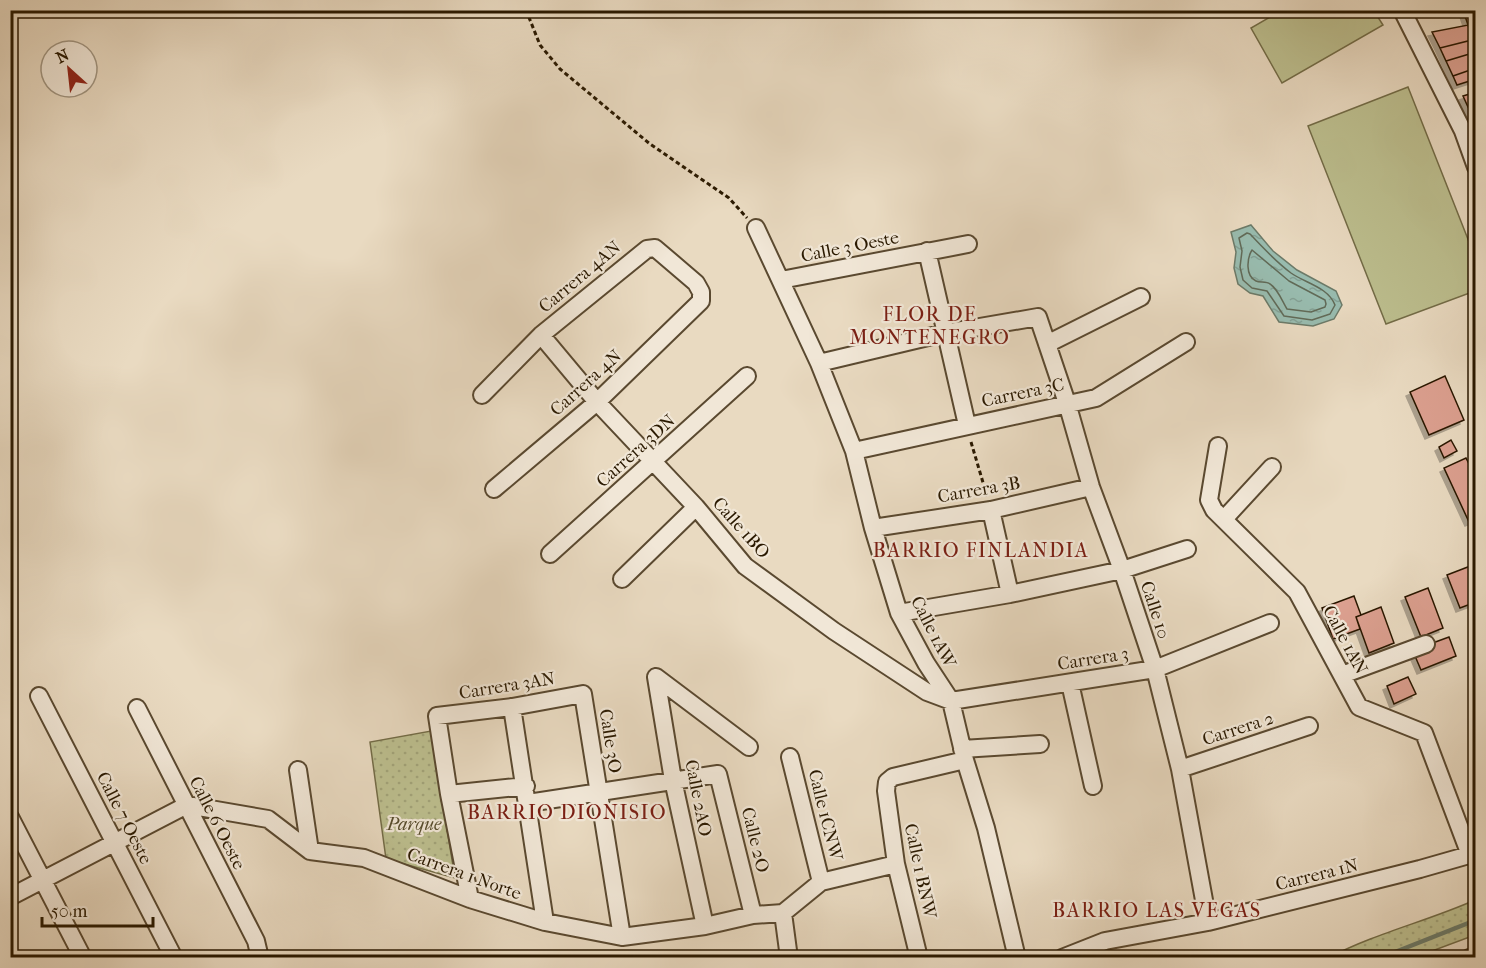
<svg xmlns="http://www.w3.org/2000/svg" width="1486" height="968" font-family="'IM FELL French Canon',serif">
	<style>
		.park { fill: url(#park-dots); stroke: #736c47; stroke-width: 1.5 }
		.pitch { fill: #bcbe8e; stroke: #736c47; stroke-width: 1.5 }
		.water { fill: url(#water-ripples); stroke: #6c7a68; stroke-width: 1.5 }
		.lines { fill: none; stroke-linecap: round; stroke-linejoin: round }
		.shore { stroke: #616a57; stroke-width: 1.5 }
		.stream { stroke: #6c7a68; stroke-width: 4.5 }
		.building { fill: #dca090; stroke: #2a1900; stroke-width: 1.5; filter: url(#shadow) }
		.minor-casing { stroke: #5a4930; stroke-width: 20 }
		.path { stroke: #2a1900; stroke-width: 3; stroke-dasharray: 4.5 3; stroke-linecap: butt }
		.minor { stroke: #f1e7d7; stroke-width: 16 }
		.labels { text-anchor: middle; dominant-baseline: central; stroke-width: 4.5; stroke-linejoin: round; paint-order: stroke }
		.street-label { font-size: 18px; fill: #2a1900; stroke: #f1e7d7 }
		.park-label { font-size: 18px; font-style: italic; fill: #564b2b; stroke: #f1e7d7 }
		.neighbourhood-label { font-size: 20px; letter-spacing: 1.5px; fill: #7a1f14; stroke: #f1e7d7 }
	</style>
	<defs>
		<pattern id="park-dots" width="8" height="8" patternUnits="userSpaceOnUse" patternTransform="scale(1.5)"><rect width="8" height="8" fill="#bcbe8e"/><path d="M2 2h.1M6 6h.1" fill="none" stroke="#a2a379" stroke-width="1.8" stroke-linecap="round"/></pattern>
		<pattern id="water-ripples" width="26" height="14" patternUnits="userSpaceOnUse" patternTransform="scale(1.5)"><rect width="26" height="14" fill="#98bbae"/><path d="M2 4q2-2 4 0t4 0M15 11q2-2 4 0t4 0" fill="none" stroke="#83a094"/></pattern>
		<filter id="shadow"><feDropShadow dx="-4" dy="4" stdDeviation="0" flood-color="#0004"/></filter>
	</defs>
	<rect width="100%" height="100%" fill="#e9dac1"/>
	<filter id="stains"><feTurbulence type="fractalNoise" baseFrequency=".00333" numOctaves="4"/><feColorMatrix values="0 0 0 0 .2 0 0 0 0 .09 0 0 0 0 .02 0 0 0 .5 -.17"/></filter>
	<radialGradient id="worn" r=".72"><stop offset=".6" stop-color="#630" stop-opacity="0"/><stop offset="1" stop-color="#630" stop-opacity=".3"/></radialGradient>
	<path class="park" d="M431,731L455,878L386,859L370,742Z
		M1475,900V935L1416,957H1330C1376,933 1428,921 1475,900Z"/>
	<path class="pitch" d="M1282,10L1374,11L1383,25L1282,83L1251,28Z
		M1408,87L1475,257V291L1386,324L1308,126Z"/>
	<path class="water" d="M1251,225L1273,251L1297,270L1336,291L1342,305L1334,319L1313,326L1279,322L1263,296L1250,293L1238,284L1234,268L1236,252L1231,232Z"/>
	<g class="lines">
		<path class="shore" d="M1247,233L1250,234C1263,248 1275,261 1291,273C1305,283 1328,287 1335,305L1330,314L1312,320L1284,316L1267,291L1252,288L1243,280L1240,267L1242,251L1239,238Z
			M1252,250L1289,281L1325,300L1326,304L1325,307L1311,312L1287,309C1282,301 1278,289 1270,284C1266,281 1260,283 1256,281C1245,276 1247,258 1252,250Z"/>
		<path class="stream" d="M1380,958L1476,920"/>
	</g>
	<path class="building" d="M1463,10H1476V23L1468,25Z
		M1476,23V39L1472,40L1468,25Z
		M1468,25L1472,40L1440,48L1432,32Z
		M1472,40L1476,52L1446,61L1440,48Z
		M1476,52V68L1453,76L1446,61Z
		M1476,68V79L1457,85L1453,76Z
		M1476,92V104L1468,107L1463,96Z
		M1476,104V117L1473,118L1468,107Z
		M1445,376L1464,420L1429,435L1410,392Z
		M1451,440L1457,451L1444,458L1439,447Z
		M1466,458L1476,478V519L1469,522L1444,468Z
		M1473,565L1476,570V602L1460,608L1447,575Z
		M1428,588L1443,628L1421,637L1405,597Z
		M1354,596L1361,615L1356,617L1360,629L1333,639L1322,608Z
		M1381,607L1394,643L1369,653L1356,617Z
		M1449,637L1456,656L1421,670L1415,656L1430,644Z
		M1408,677L1416,694L1394,704L1387,686Z"/>
	<g class="lines">
		<defs>
			<path id="minor" d="M1402,10L1463,131L1476,167
				M756,228L819,363L854,451L873,528L899,613L926,663L951,701L965,760L986,828L1017,958
				M927,251L967,425
				M781,280L968,244
				M541,335L597,402L696,507L745,566L834,631L927,692L951,701L1155,669L1270,623
				M1047,344L1141,297
				M819,363L945,333L1038,317L1067,403L1091,487L1122,570L1155,669L1180,769L1208,922
				M482,395L541,335L647,249L655,248L696,283L701,292V301L597,402L494,489
				M1218,446L1209,500L1214,510L1297,592L1359,707L1424,733L1470,855
				M854,451L1096,398L1186,342
				M991,510L1010,594
				M1224,519L1272,467
				M873,528L991,510L1091,487
				M550,554L747,376
				M622,579L696,507
				M899,613L1010,594L1122,570L1187,549
				M1342,675L1426,644
				M656,677L673,780L705,926
				M656,677L749,747
				M1070,683L1093,786
				M39,696L174,958
				M512,707L545,922
				M137,708L256,941L260,958
				M962,749L1040,744
				M790,757L821,882
				M1180,769L1309,726
				M298,770L310,851
				M449,794L526,786
				M528,803L718,774L753,915
				M10,817L83,958
				M10,897L187,805L268,819L310,851L364,858L470,899L545,922L622,937L705,926L753,915L783,913
				M470,899L449,794L437,716L512,707L583,694L622,937
				M783,913L821,882L896,864
				M783,913L789,958
				M919,958L896,864L886,791L887,782L893,777L965,760
				M1062,958L1105,941L1208,922L1420,869L1476,853
				M1469,958L1476,956"/>
		</defs>
		<use href="#minor" class="minor-casing"/>
		<path class="path" d="M526,10L540,45L560,69L650,144L729,198L747,218
			M971,442L987,496"/>
		<use href="#minor" class="minor"/>
	</g>
	<g class="labels">
		<g class="street-label">
			<text transform="translate(850 247) rotate(-11)">Calle 3 Oeste</text>
			<text transform="translate(580 277) rotate(-40)">Carrera 4AN</text>
			<text transform="translate(586 383) rotate(-42)">Carrera 4N</text>
			<text transform="translate(1023 393) rotate(-12)">Carrera 3C</text>
			<text transform="translate(636 451) rotate(-42)">Carrera 3DN</text>
			<text transform="translate(979 490) rotate(-10)">Carrera 3B</text>
			<text transform="translate(741 528) rotate(48)">Calle 1BO</text>
			<text transform="translate(1155 610) rotate(72)">Calle 10</text>
			<text transform="translate(933 632) rotate(63)">Calle 1AW</text>
			<text transform="translate(1345 640) rotate(62)">Calle 1AN</text>
			<text transform="translate(1093 659) rotate(-9)">Carrera 3</text>
			<text transform="translate(507 686) rotate(-9)">Carrera 3AN</text>
			<text transform="translate(1238 729) rotate(-18)">Carrera 2</text>
			<text transform="translate(610 741) rotate(81)">Calle 3O</text>
			<text transform="translate(698 798) rotate(79)">Calle 2AO</text>
			<text transform="translate(825 815) rotate(76)">Calle 1CNW</text>
			<text transform="translate(124 818) rotate(63)">Calle 7 Oeste</text>
			<text transform="translate(217 823) rotate(63)">Calle 6 Oeste</text>
			<text transform="translate(755 840) rotate(76)">Calle 2O</text>
			<text transform="translate(920 871) rotate(78)">Calle 1 BNW</text>
			<text transform="translate(464 874) rotate(20)">Carrera 1 Norte</text>
			<text transform="translate(1317 875) rotate(-14)">Carrera 1N</text>
		</g>
		<g class="park-label">
			<text x="414" y="824">Parque</text>
		</g>
		<g class="neighbourhood-label">
			<text x="930" y="314">FLOR DE<tspan x="930" dy="23">MONTENEGRO</tspan></text>
			<text x="981" y="550">BARRIO FINLANDIA</text>
			<text x="567" y="812">BARRIO DIONISIO</text>
			<text x="1157" y="910">BARRIO LAS VEGAS</text>
		</g>
	</g>
	<rect width="1486" height="968" fill="none" stroke="#e9dac1" stroke-width="36"/>
	<rect x="12" y="12" width="1462" height="944" fill="none" stroke="#2a1900" stroke-width="3"/>
	<rect x="18" y="18" width="1450" height="932" fill="none" stroke="#2a1900" stroke-width="1.5"/>
	<g transform="translate(69 69) rotate(333)"><circle r="28" fill="#f1e7d7" stroke="#a19581" stroke-width="1.5"/>
	<path d="M0-4.5L10 22L0 15L-10 22Z" fill="#8f2418"/>
	<text y="-9" font-size="16" font-weight="bold" text-anchor="middle" fill="#2a1900">N</text>
	</g>
	<path d="M42 917v9h111v-9" fill="none" stroke="#2a1900" stroke-width="3"/>
	<text x="51" y="917" font-size="18" fill="#2a1900" stroke="#f1e7d7" stroke-width="4.5" paint-order="stroke">50 m</text>
	<rect width="100%" height="100%" filter="url(#stains)"/>
	<rect width="100%" height="100%" fill="url(#worn)"/>
</svg>
